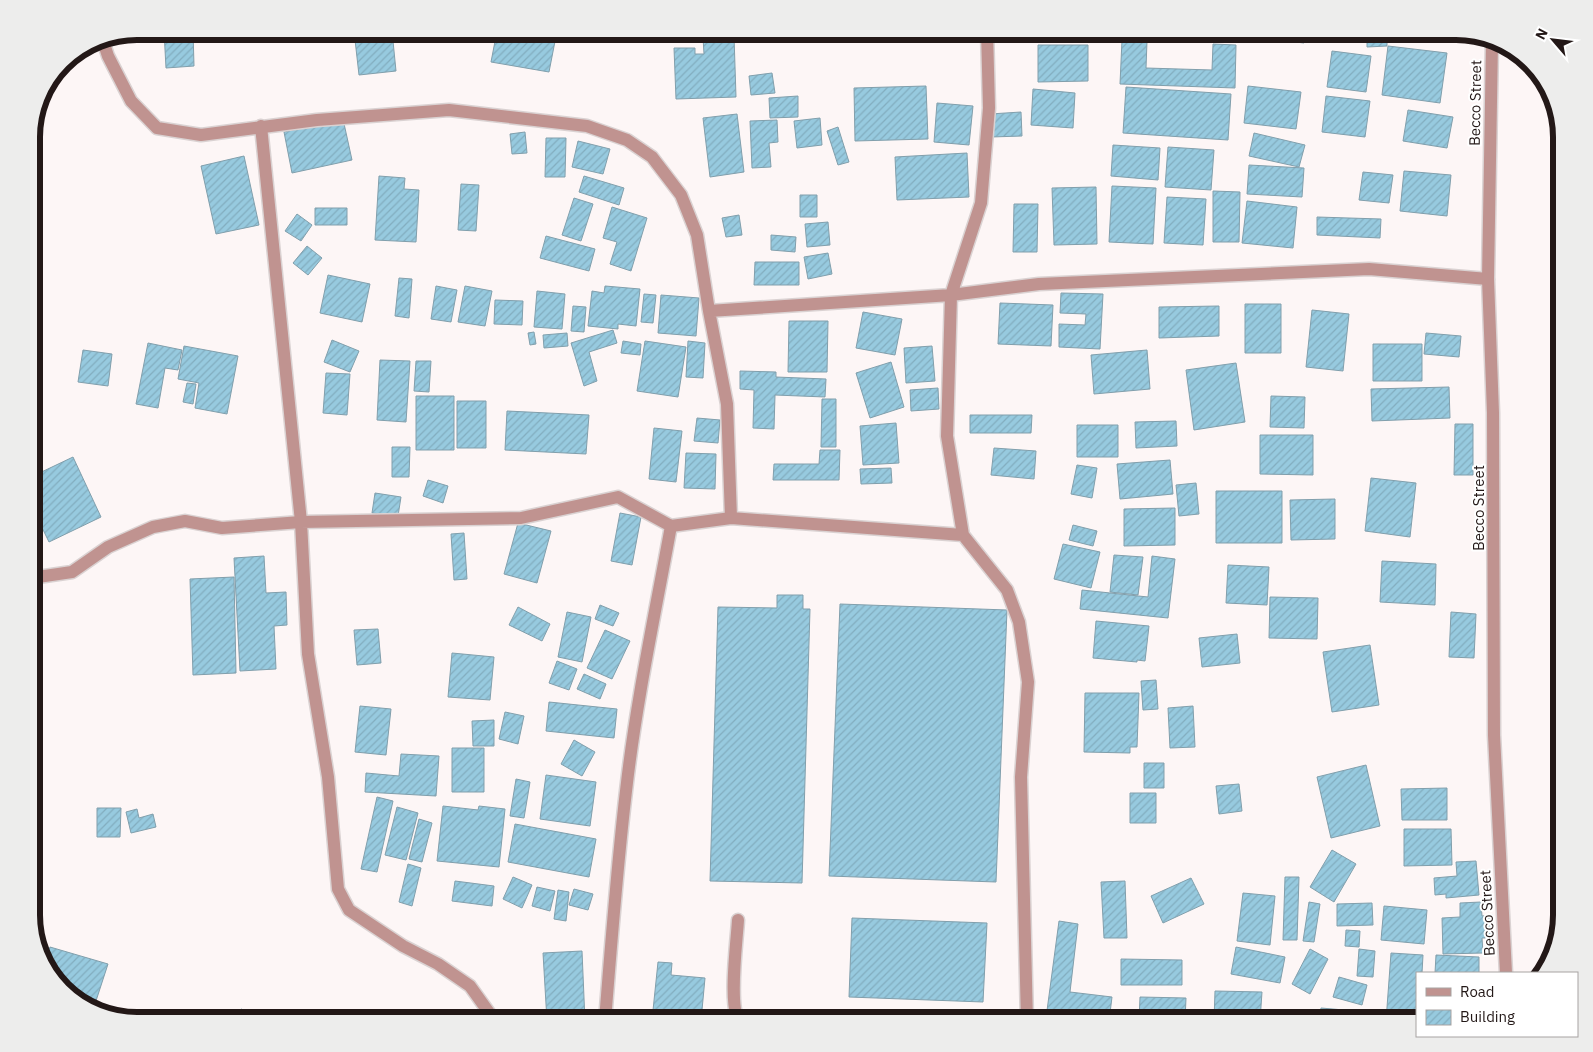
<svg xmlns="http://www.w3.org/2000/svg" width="1593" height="1052" font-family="'IBM Plex Sans',sans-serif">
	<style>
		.building { fill: url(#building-hatch); stroke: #819fac }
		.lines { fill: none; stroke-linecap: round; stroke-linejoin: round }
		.service-casing { stroke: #dad2d2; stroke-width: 15 }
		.minor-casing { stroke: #dad2d2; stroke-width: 15 }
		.tertiary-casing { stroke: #dad2d2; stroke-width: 15 }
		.service { stroke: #c09390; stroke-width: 12 }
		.minor { stroke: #c09390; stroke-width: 12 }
		.tertiary { stroke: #c09390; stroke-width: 12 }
		.labels { text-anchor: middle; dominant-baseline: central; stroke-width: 4; stroke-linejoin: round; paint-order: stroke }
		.street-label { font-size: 15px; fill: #231817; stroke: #fff }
		.rim { fill: none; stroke: #231817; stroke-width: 6 }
	</style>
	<defs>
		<pattern id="building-hatch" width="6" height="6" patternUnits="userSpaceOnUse" patternTransform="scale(1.25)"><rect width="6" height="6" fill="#97cadf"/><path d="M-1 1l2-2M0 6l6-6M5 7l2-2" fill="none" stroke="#82adbf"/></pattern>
	</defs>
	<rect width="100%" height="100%" fill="#fdf6f6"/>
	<path class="building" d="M164,31H193L194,66L166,68Z
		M354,31H392L396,71L359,75Z
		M470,31H492L487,41Z
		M497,31H557L549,72L491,62Z
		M1156,31H1212L1156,36Z
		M1247,31H1306L1304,43L1246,36Z
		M1367,31H1387V46L1367,47Z
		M1394,31H1418V38L1395,39Z
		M1427,31H1456L1479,38V40L1427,39Z
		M734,36L736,97L676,99L674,48H695V54H704L703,37Z
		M1122,40L1147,41L1146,68L1212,70L1213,44L1236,45L1235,88L1120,84Z
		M1038,45H1088V81L1038,82Z
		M1388,46L1447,53L1440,103L1382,95Z
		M1332,51L1371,56L1366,92L1327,87Z
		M772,73L775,93L751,95L749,76Z
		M926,86L928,139L855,141L854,88Z
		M1248,86L1301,92L1296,129L1244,123Z
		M1126,87L1231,94L1228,140L1123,133Z
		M1033,89L1075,93L1073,128L1031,125Z
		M798,96V117L770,118L769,98Z
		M1326,96L1370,101L1365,137L1322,132Z
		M937,103L973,106L969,145L934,142Z
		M1408,110L1453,117L1447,148L1403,141Z
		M1021,112L1022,136L991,137L990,114Z
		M737,114L744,172L710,177L703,118Z
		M820,118L822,145L797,148L794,121Z
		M343,119L352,160L292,173L284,132Z
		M777,120L778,142L769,143L771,167L752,168L750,121Z
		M838,127L849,162L838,165L827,131Z
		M525,132L527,153L512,154L510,134Z
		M1254,133L1305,145L1299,167L1249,156Z
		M546,138H566L565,177H545Z
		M578,141L610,149L603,174L572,167Z
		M1113,145L1160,148L1158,180L1111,176Z
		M1168,147L1214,150L1211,190L1165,187Z
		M967,153L969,197L897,200L895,157Z
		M244,156L259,225L216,234L201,166Z
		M1249,165L1304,168L1302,197L1247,194Z
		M1404,171L1451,175L1447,216L1400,211Z
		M1363,172L1393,175L1389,203L1359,200Z
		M379,176L405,178L404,189L419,190L416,242L375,240Z
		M584,176L624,188L619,205L579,192Z
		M461,184L479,185L476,231L458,230Z
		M1112,186L1156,188L1153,244L1109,242Z
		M1096,187L1097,244L1054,245L1052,188Z
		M1213,191L1240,192L1239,242H1213Z
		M800,195H817V217H800Z
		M1167,197L1206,199L1203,245L1164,243Z
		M574,198L593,204L581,241L562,235Z
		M1247,201L1297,207L1293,248L1242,243Z
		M1014,204H1038L1037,252H1013Z
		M612,207L647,218L631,271L610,264L617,242L603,238Z
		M315,208H347V225H315Z
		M297,214L312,225L301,241L285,231Z
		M739,215L742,235L726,237L722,218Z
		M1317,217L1381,219L1380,238L1317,235Z
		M828,222L830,245L807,247L805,224Z
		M771,235L796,237L795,252L771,250Z
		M546,236L595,249L589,271L540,258Z
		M307,246L322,258L308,275L293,263Z
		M828,253L832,274L808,279L804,257Z
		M755,262H799V285H754Z
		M328,275L370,284L362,322L320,313Z
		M399,278L412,279L409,318L395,316Z
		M436,286L457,290L451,322L431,319Z
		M465,286L492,291L485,326L458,322Z
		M605,286L640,289L636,326L618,324V329L588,326L592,291L604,293Z
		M537,291L565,294L562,329L534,327Z
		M1061,293L1103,294L1100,349L1059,347V324L1085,325L1086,314L1060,313Z
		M644,294L656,295L653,323L641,322Z
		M661,295L699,298L696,336L658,333Z
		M495,300L523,301L522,325L494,324Z
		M1000,303L1053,305L1051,346L998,344Z
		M1245,304H1281V353H1245Z
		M573,306L586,307L584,332L571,331Z
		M1219,306V336L1159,338V307Z
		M1312,310L1349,314L1343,371L1306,367Z
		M863,312L902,319L895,355L856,348Z
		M789,321H828L827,372H788Z
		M613,330L617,343L589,352L597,381L584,386L571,343Z
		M534,332L536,344L530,345L528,333Z
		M567,333L568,346L544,348L543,335Z
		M1426,333L1461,336L1459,357L1424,354Z
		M332,340L359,351L350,372L324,362Z
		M623,341L641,344L640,355L621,353Z
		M645,341L686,347L678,397L637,391Z
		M688,341L705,343L703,378L686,377Z
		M148,343L182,350L178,370L165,368L158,408L136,404Z
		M1373,344H1422V381H1373Z
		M184,346L238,356L227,414L195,408L199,383L178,379Z
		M932,346L935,381L906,383L904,348Z
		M83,350L112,354L108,386L78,382Z
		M1147,350L1150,389L1094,394L1091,355Z
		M380,360L410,361L406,422L377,420Z
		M416,361H431L429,392L414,391Z
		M891,362L904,407L870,418L856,373Z
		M1236,363L1245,422L1194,430L1186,370Z
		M740,371L776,372V377L826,379L825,397L775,395L774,429L753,428L754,390L740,389Z
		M326,373L350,374L347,415L323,413Z
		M187,383L196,384L193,404L183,402Z
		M1449,387L1450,418L1372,421L1371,389Z
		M938,388L939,409L911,411L910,390Z
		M416,396H454V450H416Z
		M1271,396L1305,397L1304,428L1270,427Z
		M822,399H836V447H821Z
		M457,401H486V448H457Z
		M507,411L589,415L586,454L505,450Z
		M970,415H1032L1031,433H970Z
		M697,418L720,420L718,443L694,441Z
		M1176,421L1177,446L1136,448L1135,422Z
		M896,423L899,463L863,465L860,426Z
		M1455,424H1473V475H1454Z
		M1077,425H1118V457H1077Z
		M654,428L682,431L676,482L649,479Z
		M1260,435H1313V475L1260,474Z
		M392,447H410L409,477H392Z
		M994,448L1036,451L1034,479L991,475Z
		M820,450H840L839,480H773L774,464H819Z
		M686,453L716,454L715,489L684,488Z
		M73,457L101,517L49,542L31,505V477Z
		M1170,460L1173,494L1120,499L1117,464Z
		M1077,465L1097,468L1092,498L1071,494Z
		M891,468L892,483L861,484L860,469Z
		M1371,478L1416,483L1410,537L1365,531Z
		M428,480L448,486L443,503L423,496Z
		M1196,483L1199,514L1179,516L1176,485Z
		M1216,491H1282V543H1216Z
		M375,493L401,497L398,516L372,513Z
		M1335,499V539L1291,540L1290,500Z
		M1175,508V545L1124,546V509Z
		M620,513L641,517L632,565L611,561Z
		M518,523L551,531L537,583L504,574Z
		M1073,525L1097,531L1093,546L1069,540Z
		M464,533L467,579L454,580L451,534Z
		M1063,544L1100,552L1091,588L1054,579Z
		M1114,555L1143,557L1138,595L1110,592Z
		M264,556L266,593L286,592L287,625L274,626L276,669L240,671L234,558Z
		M1152,556L1175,559L1168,618L1080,609L1082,590L1148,597Z
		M1382,561L1436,564L1435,605L1380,602Z
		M1228,565L1269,567L1267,605L1226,603Z
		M234,577L236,673L193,675L190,579Z
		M777,595H803V609H810L802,883L710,881L718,607L777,608Z
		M1270,597L1318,598L1317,639L1269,638Z
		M840,604L1007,610L996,882L829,876Z
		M600,605L619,613L613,626L595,619Z
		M518,607L550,624L542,641L509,625Z
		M567,612L591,617L582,662L558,657Z
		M1451,612L1476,614L1474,658L1449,657Z
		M1096,621L1149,626L1145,661L1137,660V662L1093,658Z
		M378,629L381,663L357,665L354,630Z
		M605,630L630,641L612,679L587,668Z
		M1237,634L1240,663L1202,667L1199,638Z
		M1370,645L1379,705L1332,712L1323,652Z
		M452,653L494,657L490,700L448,697Z
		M557,661L577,669L569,690L549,683Z
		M584,674L606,684L600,699L577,689Z
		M1156,680L1158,709L1143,710L1141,681Z
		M1085,693H1139L1137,747H1130V753L1084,752Z
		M549,702L617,709L614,738L546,731Z
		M360,706L391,709L386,755L355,752Z
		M1193,706L1195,747L1170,748L1168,708Z
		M505,712L524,716L518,744L499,739Z
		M494,720V746H473L472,721Z
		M574,740L595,752L582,776L561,764Z
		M452,748H484V792H452Z
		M401,754L439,756L436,796L365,792L366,773L399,776Z
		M1144,763H1164V788H1144Z
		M1366,765L1380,826L1331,838L1317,777Z
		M546,775L596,782L590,826L540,819Z
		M516,779L530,782L524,818L510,816Z
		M1239,784L1242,811L1219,814L1216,786Z
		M1447,788V820H1402L1401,789Z
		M1130,793H1156V823H1130Z
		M377,797L393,801L377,872L361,869Z
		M443,806L478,810L479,806L505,809L499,867L437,861Z
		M397,807L418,813L406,860L385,855Z
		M97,808H121L120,837H97Z
		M137,809L139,818L153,814L156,827L131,833L126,812Z
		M419,819L432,823L422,862L409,859Z
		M515,824L596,839L589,877L508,862Z
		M1404,829H1451L1452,865L1404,866Z
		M1332,850L1356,864L1334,902L1310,887Z
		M1476,861L1479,895L1446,898V894L1435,895L1434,878L1457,876L1456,862Z
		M408,864L421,868L412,906L399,902Z
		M513,877L532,885L522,908L503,899Z
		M1285,877H1299L1297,940H1283Z
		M1191,878L1204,904L1163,923L1151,896Z
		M455,881L494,886L492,906L452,901Z
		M1125,881L1127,938H1104L1101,882Z
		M537,887L555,891L550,911L532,906Z
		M574,889L593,894L588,910L569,905Z
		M558,890L569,892L566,921L554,919Z
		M1243,893L1275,896L1270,945L1237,941Z
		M1309,902L1320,904L1314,942L1303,941Z
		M1481,902L1482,916L1493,915V938H1482L1483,953L1443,954L1442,918L1460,917V903Z
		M1372,903L1373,925L1337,926V904Z
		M1384,906L1427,910L1424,944L1381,940Z
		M852,918L987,923L983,1002L849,997Z
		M1059,921L1078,924L1070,992L1112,997L1109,1021H1072L1046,1018Z
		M1346,930L1360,931L1359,947L1345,946Z
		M50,947L108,964L94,1007L78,1002L45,968L44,964Z
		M1236,947L1285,957L1280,983L1231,974Z
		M1310,949L1328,959L1310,994L1292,984Z
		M1359,949L1375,951L1373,977L1357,976Z
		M582,951L585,1021H547L543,953Z
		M1391,953L1423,955L1422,973H1417V1021H1386Z
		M1436,955L1479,957V973H1435Z
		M1121,959L1182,960V985H1121Z
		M658,962L672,963L671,975L705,978L701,1021L652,1020Z
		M1339,977L1367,985L1362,1005L1333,997Z
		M1215,991L1262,992L1260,1021H1214Z
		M1140,997L1186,998L1185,1021H1139Z
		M1321,1008L1367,1012V1021H1319Z
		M242,1009L246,1021H214L213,1019Z
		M1283,1014L1310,1016L1309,1021H1283Z"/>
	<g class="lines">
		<defs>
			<path id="service" d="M738,920C737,940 728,1006 739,1021"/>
			<path id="minor" d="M987,31L989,108L981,203L951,295L947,436L963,535L1007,590L1019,622L1028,682L1021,777L1027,1021
				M102,38L108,56L131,101L157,128L201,135L317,120L449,110L587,126L627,140L652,157L681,195L697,235L709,311L727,404L731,518
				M261,126L301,522L308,654L328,777L338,889L349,910L403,946L438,964L470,986L495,1021
				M709,311L951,295L1039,284L1369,269L1488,279
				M31,578L72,572L108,547L153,527L185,521L222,528L301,522L521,518L618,497L671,526L731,518L963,535
				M605,1021C611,944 617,867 626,791C636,702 655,614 671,526"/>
			<path id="tertiary" d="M1492,42L1488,279L1493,413L1494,735L1506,973"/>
		</defs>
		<use href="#service" class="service-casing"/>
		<use href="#minor" class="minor-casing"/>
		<use href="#tertiary" class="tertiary-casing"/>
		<use href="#service" class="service"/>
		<use href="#minor" class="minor"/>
		<use href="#tertiary" class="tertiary"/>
	</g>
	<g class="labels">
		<g class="street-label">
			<text transform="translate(1475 103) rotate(-89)">Becco Street</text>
			<text transform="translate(1478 508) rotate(-90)">Becco Street</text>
			<text transform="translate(1487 913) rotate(-93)">Becco Street</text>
		</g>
	</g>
	<path d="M0 0H1593V1052H0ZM137 40H1456A97 97 0 0 1 1553 137V915A97 97 0 0 1 1456 1012H137A97 97 0 0 1 40 915V137A97 97 0 0 1 137 40Z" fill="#ededec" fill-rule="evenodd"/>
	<path class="rim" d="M137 40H1456A97 97 0 0 1 1553 137V915A97 97 0 0 1 1456 1012H137A97 97 0 0 1 40 915V137A97 97 0 0 1 137 40Z"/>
	<rect x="1416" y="972" width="162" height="65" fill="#ffffff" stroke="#a7a3a2"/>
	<rect x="1426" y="988" width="25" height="8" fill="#c09390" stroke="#a7a3a2"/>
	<text x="1460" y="997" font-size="15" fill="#231817">Road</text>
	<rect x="1426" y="1010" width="25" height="15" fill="url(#building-hatch)" stroke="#a7a3a2"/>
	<text x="1460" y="1022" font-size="15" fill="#231817">Building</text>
	<g transform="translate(1553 40) rotate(298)" stroke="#ffffff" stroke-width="4" paint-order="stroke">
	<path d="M0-4L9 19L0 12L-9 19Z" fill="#231817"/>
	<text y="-8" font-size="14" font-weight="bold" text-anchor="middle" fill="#231817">N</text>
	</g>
</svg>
